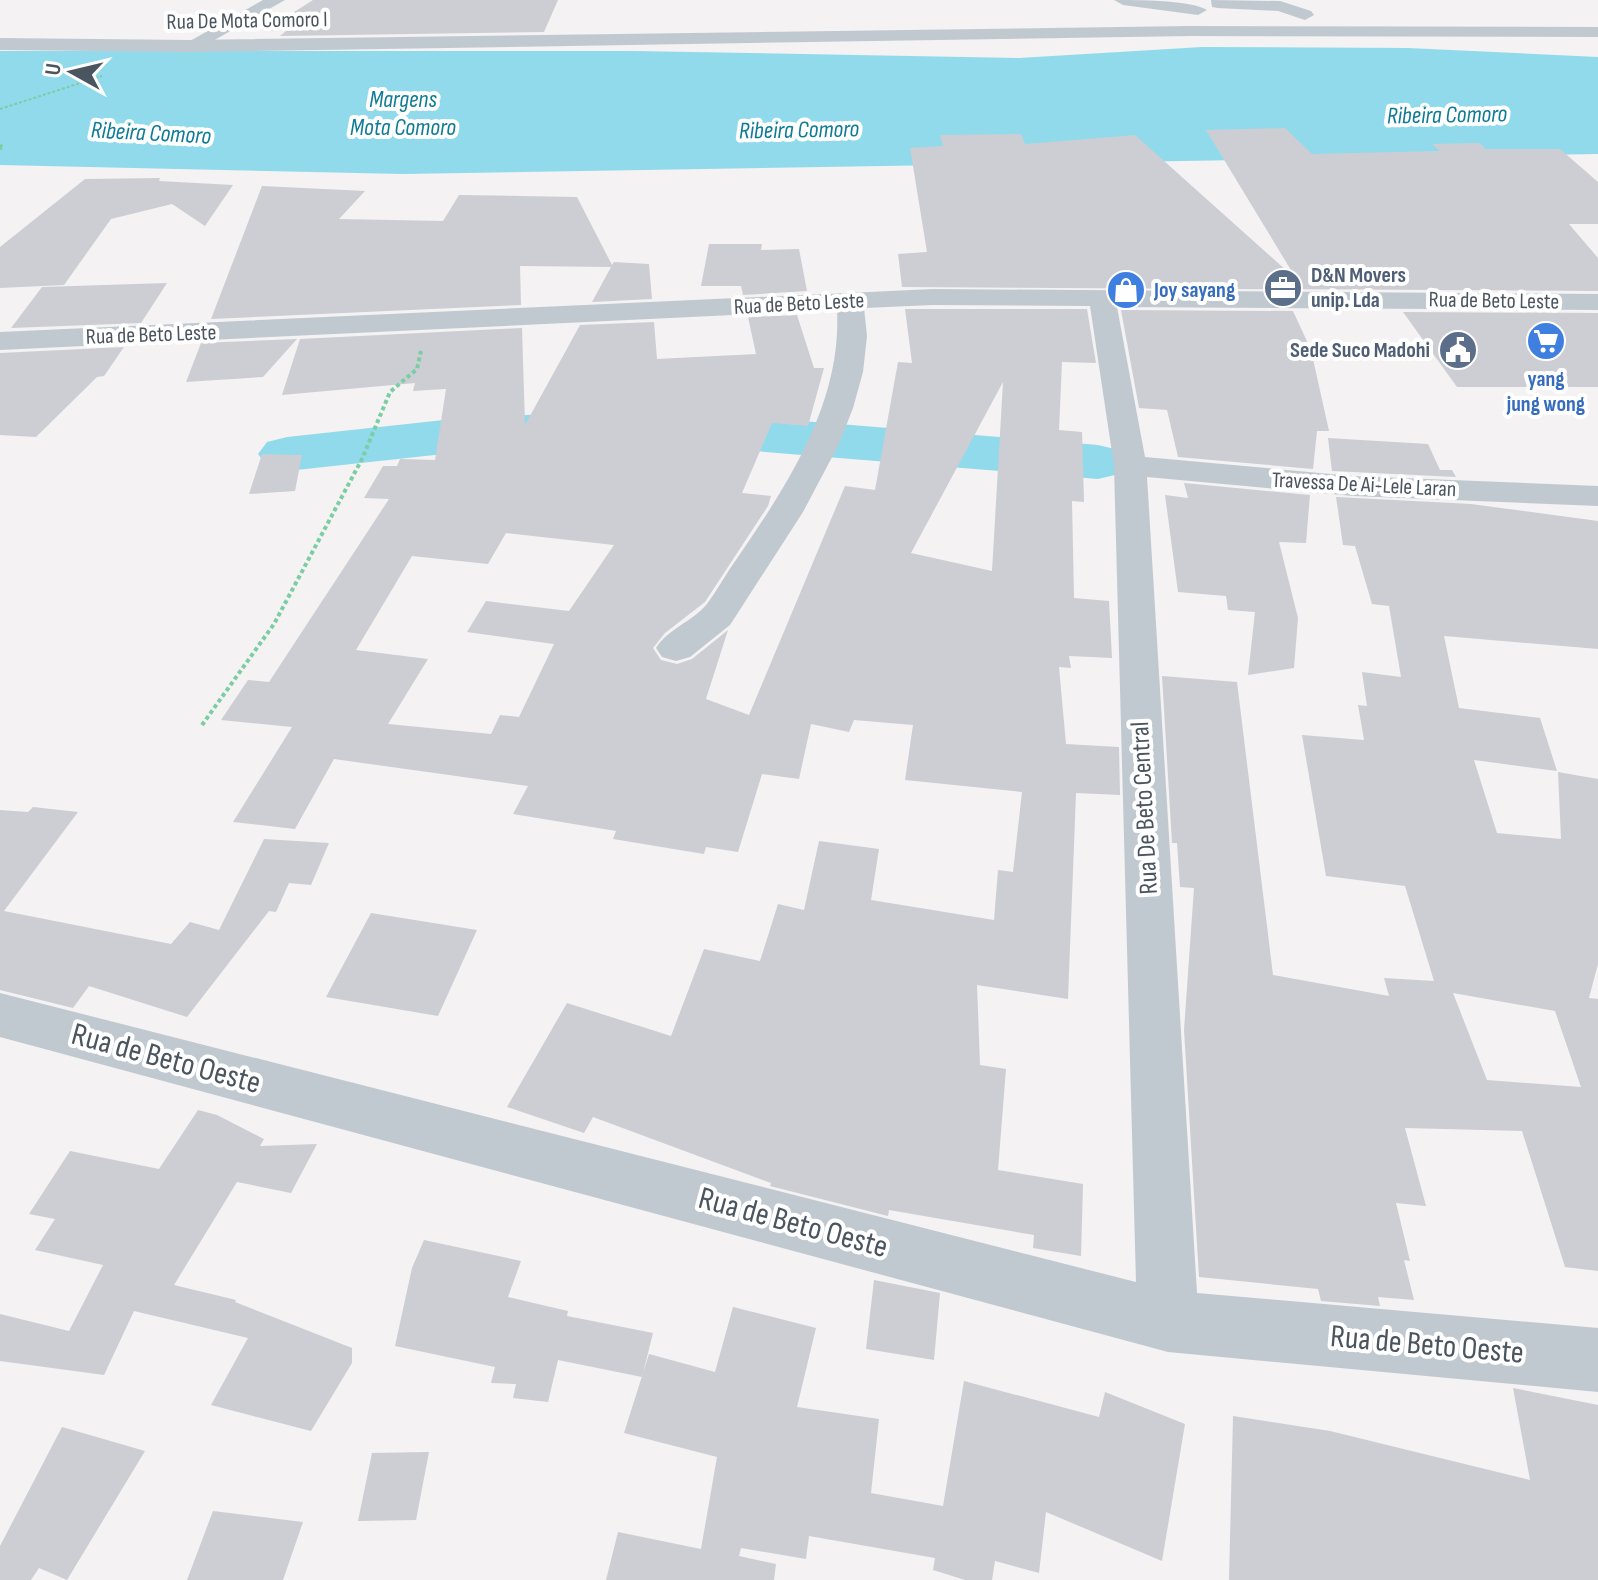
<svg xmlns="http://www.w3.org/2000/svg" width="1598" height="1580" font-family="'Sofia Sans Condensed',sans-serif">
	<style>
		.water { fill: #91daeb }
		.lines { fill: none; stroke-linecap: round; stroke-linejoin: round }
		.river { fill: #91daeb; fill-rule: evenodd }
		.building { fill: #ccced4; fill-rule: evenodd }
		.path-far2 { stroke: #7bcda3; stroke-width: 2; stroke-dasharray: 3 2; stroke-linecap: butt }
		.path-far1 { stroke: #7bcda3; stroke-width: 3; stroke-dasharray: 3 2; stroke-linecap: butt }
		.path { stroke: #7bcda3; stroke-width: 4; stroke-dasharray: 4 3; stroke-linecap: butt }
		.minor { fill: #c0c9d0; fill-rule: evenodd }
		.tertiary { fill: #c0c9d0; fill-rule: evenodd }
		.labels { text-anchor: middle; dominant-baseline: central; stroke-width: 8; stroke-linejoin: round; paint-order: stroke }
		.far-street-label { font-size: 22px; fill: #4a555f; stroke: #fff }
		.far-service-label { font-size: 22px; font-weight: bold; fill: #4e5e75; stroke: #fff; text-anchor: start }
		.far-shop-label { font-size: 22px; font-weight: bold; fill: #366cbe; stroke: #fff; text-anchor: start }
		.far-water-label { font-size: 24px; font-style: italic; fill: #0f7b96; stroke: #fff }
		.street-label { font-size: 26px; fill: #4a555f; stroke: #fff }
		.near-street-label { font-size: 32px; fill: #4a555f; stroke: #fff }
	</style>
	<rect width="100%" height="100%" fill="#f4f2f2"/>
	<path class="water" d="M1202,47L1408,48L1598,57V154L402,174L0,165V51H634L1019,58Z"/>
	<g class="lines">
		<path class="river" d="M658,413L729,415L1098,445L1119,450L1127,462L1119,474L1098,479L729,449L658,447L638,442L630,430L638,418Z
			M544,414L564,419L572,431L564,443L544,448L453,453L287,471L267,466L258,454L267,442L287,437L453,419Z"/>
	</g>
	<path class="building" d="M313,0H558L544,32L280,36L286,31L266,30Z
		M1285,128L1312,154L1440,151L1432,144L1480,143L1485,149H1560L1598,182V224H1569L1598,258V291L902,287L898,254L927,252L910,148L943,146L940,135L1021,134L1025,144L1135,135L1297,280L1206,130Z
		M160,178L159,181L233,185L205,226L172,204L111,219L64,285L0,288V247L85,179Z
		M262,186L365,191L339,219L443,221L459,195L577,197L612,265L614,262L649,264L652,299L592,302L611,267L520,266L521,305L211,319Z
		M709,244H762L761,250L799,249L807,291L743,295L741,286H701Z
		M167,283L141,323L11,328L42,287Z
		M905,309H1087L1096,363L1062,362L1059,430L1082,432L1084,502L1072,501L1074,598L1109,601L1112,658L1069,656L1071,668L1059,667L1066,744L1119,747L1120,795L1076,793L1068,999L977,985L980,1065L1006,1069L998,1170L1083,1184L1081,1256L1033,1248L1034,1235L889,1210L888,1216L770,1186L771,1183L593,1117L584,1133L507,1107L567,1003L671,1036L704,949L760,961L778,904L804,910L819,841L879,849L871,900L994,920L998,870L1013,872L1022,792L905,780L913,725L854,720L849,732L811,724L799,779L762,774L738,852L706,847L704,854L613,839L616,831L513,814L528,786L334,759L295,829L233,822L292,727L221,720L248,680L269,682L389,499L364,498L383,466H397L400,459L435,460L446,389L413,391L415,383L282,395L300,339L522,328L525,425L580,325L654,322L657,359L756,354L748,317L797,315L814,368H824L808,426L772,423L742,493L771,496L768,506L705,602L665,633L653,648L661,660L677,664L692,659L728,630L706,699L749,715L845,486L875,490L898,362L912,363ZM1003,382L992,571L911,553ZM506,533L614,545L569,611L486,601L467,632L554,644L519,717L500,715L491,734L388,724L428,659L356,650L412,556L488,564Z
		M1121,310L1293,311L1311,350L1329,431H1317L1313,469L1178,457L1167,410L1139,408Z
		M1403,312L1598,313V387H1457Z
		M297,339L263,377L186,382L201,343Z
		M124,347L104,376L97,377L36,437L0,435V353Z
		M1328,438L1428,444L1440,470H1452L1456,477L1332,471Z
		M262,454L302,455L295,491L249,494Z
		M1184,483L1310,495L1306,543L1279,542L1298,618L1294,668L1248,675L1255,612L1228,610L1226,596L1178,592L1165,495L1188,498Z
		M1336,497L1471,504L1598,521V649L1444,636L1459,708L1540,718L1557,771L1474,760L1497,833L1561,839L1558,772L1598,779V964L1589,998L1598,999V1271L1565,1267L1522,1131L1405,1128L1426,1206L1396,1203L1410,1261L1404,1260L1414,1300L1378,1297L1380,1306L1321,1301L1318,1289L1199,1277L1184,1030L1194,888L1180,887L1177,843H1172L1162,676L1237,682L1273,975L1389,996L1384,978L1434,981L1405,886L1326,876L1302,735L1364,740L1358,705L1367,706L1362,672L1401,677L1389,606L1372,604L1355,546L1343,545ZM1453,993L1555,1011L1581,1087L1487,1080Z
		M33,807L78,812L4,911L171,944L190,922L219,930L264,839L329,843L311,885L289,883L276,912L269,911L187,1017L89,986L73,1008L0,990V810L28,812Z
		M371,913L477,930L438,1016L326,997Z
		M198,1110L217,1115L264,1139L260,1146L317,1144L291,1193L237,1182L174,1285L236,1300L235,1302L352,1348V1363L311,1431L211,1405L248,1338L134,1311L104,1375L0,1361V1314L69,1331L103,1265L35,1250L55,1219L29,1214L70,1151L159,1169Z
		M424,1240L521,1261L508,1297L568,1311L567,1316L653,1333L642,1377L558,1360L548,1402L513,1398L516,1384L491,1383L495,1367L395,1346L412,1268Z
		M874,1280L940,1293L934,1360L866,1349Z
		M733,1307L816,1328L797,1407L879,1419L871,1493L943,1506L964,1381L1099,1417L1105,1392L1185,1424L1162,1561L1046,1512L1039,1573L995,1561L992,1580H965L933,1570L935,1558L809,1536L806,1559L741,1548L739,1556L776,1564L774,1580H606L618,1532L701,1549L717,1457L624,1433L649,1354L715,1372Z
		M1513,1388L1598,1405V1580H1229L1233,1416L1330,1431L1530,1480Z
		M62,1427L145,1451L67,1580L39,1568L31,1580H0V1546Z
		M429,1452L416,1520L358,1521L372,1453Z
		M213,1511L303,1522L283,1580H187Z"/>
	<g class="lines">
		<path class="path-far2" d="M0,109L102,76"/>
		<path class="path-far1" d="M0,145L3,147L0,149"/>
		<path class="path" d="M202,725L274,624L362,459L390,392L417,369L421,351"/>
		<path class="minor" d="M263,0H285L197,50H183L181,46Z
			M1114,0C1137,0 1191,0 1207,10L1198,15L1123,5Z
			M1211,0L1280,1L1311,11L1314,15L1305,20L1278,11L1218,8L1212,7Z
			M933,289L1598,294V310L1117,307L1145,457L1353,476L1598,486V506L1353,496L1147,477L1197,1293L1598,1328V1392L1168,1352L0,1037V993L1136,1282L1114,466L1090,306L933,305L864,308L867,336L863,372L853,408L839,444L803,512L730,625L690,657L676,661L662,657L656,648C668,629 693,621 707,604C718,589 727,572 738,557C788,484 842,402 837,310L0,350V332Z"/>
		<path class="tertiary" d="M1190,26L1598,27V37L1190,36L190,52L0,50V38L190,40Z"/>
	</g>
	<defs>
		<symbol id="office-disc" viewBox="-11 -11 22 22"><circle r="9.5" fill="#5c6f8a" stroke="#fff"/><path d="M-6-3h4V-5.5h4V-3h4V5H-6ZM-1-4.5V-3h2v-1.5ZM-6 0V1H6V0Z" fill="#fff"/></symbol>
		<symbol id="shop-disc" viewBox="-11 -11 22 22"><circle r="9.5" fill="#3f7fe0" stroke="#fff"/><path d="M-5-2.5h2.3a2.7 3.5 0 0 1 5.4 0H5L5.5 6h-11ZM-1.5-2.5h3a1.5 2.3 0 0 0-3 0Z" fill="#fff"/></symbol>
		<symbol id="supermarket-disc" viewBox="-11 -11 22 22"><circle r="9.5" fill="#3f7fe0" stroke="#fff"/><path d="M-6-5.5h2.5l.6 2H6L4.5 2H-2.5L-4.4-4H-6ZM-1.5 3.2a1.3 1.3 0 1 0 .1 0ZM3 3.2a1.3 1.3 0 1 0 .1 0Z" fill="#fff"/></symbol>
		<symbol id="civic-disc" viewBox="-11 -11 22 22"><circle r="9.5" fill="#5c6f8a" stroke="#fff"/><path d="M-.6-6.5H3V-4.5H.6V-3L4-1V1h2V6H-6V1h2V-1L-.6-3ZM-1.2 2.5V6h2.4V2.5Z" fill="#fff"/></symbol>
	</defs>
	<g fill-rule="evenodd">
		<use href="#office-disc" x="1261" y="266" width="44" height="44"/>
		<use href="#shop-disc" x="1104" y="268" width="44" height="44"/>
		<use href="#supermarket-disc" x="1524" y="319" width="44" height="44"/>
		<use href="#civic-disc" x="1436" y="328" width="44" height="44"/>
	</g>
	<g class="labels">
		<g class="far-street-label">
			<text transform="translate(247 21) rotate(-1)">Rua De Mota Comoro I</text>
			<text transform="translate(1494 301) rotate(1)">Rua de Beto Leste</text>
			<text transform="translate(799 304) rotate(-3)">Rua de Beto Leste</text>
			<text transform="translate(151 335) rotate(-2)">Rua de Beto Leste</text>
			<text transform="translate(1364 485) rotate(3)">Travessa De Ai-Lele Laran</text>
		</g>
		<g class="far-service-label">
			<text x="1311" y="275">D&amp;N Movers<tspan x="1311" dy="25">unip. Lda</tspan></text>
			<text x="1430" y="350" text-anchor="end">Sede Suco Madohi</text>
		</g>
		<g class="far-shop-label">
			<text x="1154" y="290">Joy sayang</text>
			<text x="1546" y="379" text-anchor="middle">yang<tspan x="1546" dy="25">jung wong</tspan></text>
		</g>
		<g class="far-water-label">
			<text x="403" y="99">Margens<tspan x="403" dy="28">Mota Comoro</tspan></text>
			<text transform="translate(1447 115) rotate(-1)">Ribeira Comoro</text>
			<text transform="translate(799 130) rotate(-1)">Ribeira Comoro</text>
			<text transform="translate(151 133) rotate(3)">Ribeira Comoro</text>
		</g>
		<g class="street-label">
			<text transform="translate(1145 808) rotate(-93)">Rua De Beto Central</text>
		</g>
		<g class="near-street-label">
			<text transform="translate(166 1059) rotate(15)">Rua de Beto Oeste</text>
			<text transform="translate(793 1223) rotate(15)">Rua de Beto Oeste</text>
			<text transform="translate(1427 1345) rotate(5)">Rua de Beto Oeste</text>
		</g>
	</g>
	<g transform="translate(72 72) rotate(278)" stroke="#ffffff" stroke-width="6" paint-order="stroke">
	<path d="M0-6L14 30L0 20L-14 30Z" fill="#4a555f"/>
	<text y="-12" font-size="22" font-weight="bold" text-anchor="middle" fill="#4a555f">U</text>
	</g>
</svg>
